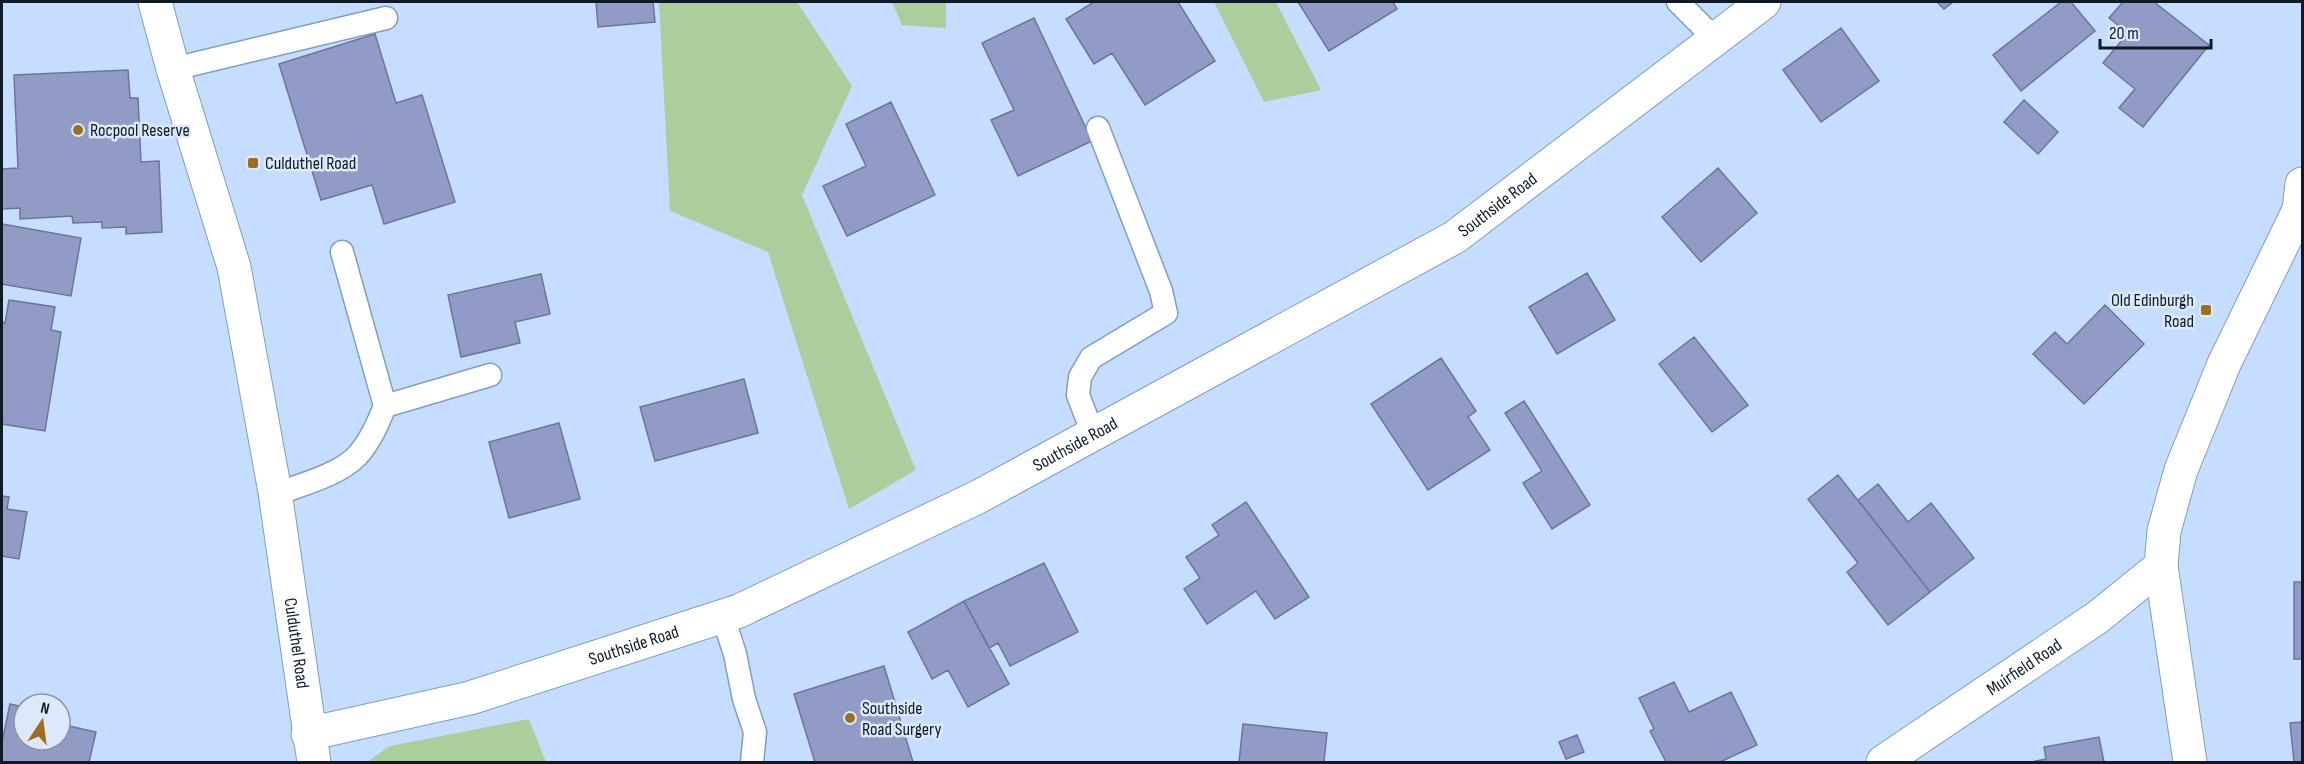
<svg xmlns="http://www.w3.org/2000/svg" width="2304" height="764" font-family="'Sofia Sans Condensed',sans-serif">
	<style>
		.green { fill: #acce9d }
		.building { fill: #929bc6; stroke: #6d749e; stroke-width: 1.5 }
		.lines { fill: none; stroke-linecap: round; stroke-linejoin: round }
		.lane-casing { stroke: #819dc3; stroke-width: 25 }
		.secondary-casing { stroke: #819dc3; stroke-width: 35 }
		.lane { stroke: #fff; stroke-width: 22 }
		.secondary { stroke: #fff; stroke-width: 33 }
		.poi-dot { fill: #9c6e1f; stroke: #dde9fa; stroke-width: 2 }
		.labels { text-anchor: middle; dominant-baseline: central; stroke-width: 5; stroke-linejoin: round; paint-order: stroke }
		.poi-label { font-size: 18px; fill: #0f1a28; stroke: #dde9fa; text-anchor: start }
		.street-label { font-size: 18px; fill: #0f1a28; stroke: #dde9fa }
	</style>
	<rect width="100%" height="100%" fill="#c5ddfe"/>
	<path class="green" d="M659,2H797L852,86L802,195L916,470L849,509L768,252L670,211Z
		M892,2H946V28L902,25Z
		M1214,2H1276L1321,90L1264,102Z
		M529,719L546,762H367L390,746Z"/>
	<path class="building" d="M596,2H653L655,22L598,27Z
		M1094,2H1178L1215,61L1145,105L1112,53L1094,64L1066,19Z
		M1298,2H1393L1397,9L1329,51Z
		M1937,2H1953L1944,9Z
		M2061,2H2071L2095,31L2021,91L1993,55Z
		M2123,2H2154L2209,45L2143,127L2119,108L2135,89L2103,63L2128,33L2109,18Z
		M1034,18L1092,141L1018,176L991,120L1014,110L982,43Z
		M1841,28L1879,81L1821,122L1783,70Z
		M375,34L396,103L422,95L455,202L384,224L372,185L321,200L279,64Z
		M128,70L130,98H138L141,162L159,161L162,232L126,234V227L102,228V222L73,223L72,216L20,219V208L2,209V169L18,168L14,75Z
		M2024,100L2058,132L2038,154L2004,122Z
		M891,102L935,195L847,236L823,186L866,166L846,124Z
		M1718,168L1757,213L1701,262L1662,217Z
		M2,224L81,238L71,296L2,284Z
		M1587,273L1615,320L1557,354L1529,307Z
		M541,274L550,314L515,322L520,343L461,357L448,295Z
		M9,300L55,307L51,330L61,332L45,431L2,424V322L5,323Z
		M2105,305L2144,344L2084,404L2033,354L2055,332L2067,344Z
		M1694,337L1748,405L1712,432L1659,364Z
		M1441,358L1476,411L1468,417L1490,450L1428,490L1371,404Z
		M744,379L758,433L655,461L640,407Z
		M1524,401L1590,505L1552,529L1523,483L1542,471L1505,413Z
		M559,423L580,499L509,518L489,442Z
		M1838,475L1930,592L1888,625L1847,572L1858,563L1808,499Z
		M1878,484L1908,522L1931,503L1974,558L1930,592L1858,500Z
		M2,496L9,497L7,509L27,512L19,559L2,556Z
		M1246,502L1309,597L1275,619L1256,591L1207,624L1184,589L1200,578L1186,557L1219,535L1212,525Z
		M1044,563L1078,632L1010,666L998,643L989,648L964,601Z
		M2294,582H2302V659H2294Z
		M964,601L1009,684L968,707L948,670L932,679L908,632Z
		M884,666L913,762H815L794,694Z
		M1674,682L1689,712L1731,692L1757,745L1720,762H1666L1650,731L1654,729L1639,698Z
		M10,704L24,707V740H60V724L96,732L89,762H2V742Z
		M2302,722V762H2294L2290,723Z
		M1243,724L1327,733L1324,762H1239Z
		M1577,735L1584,752L1566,759L1559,742Z
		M2099,737L2104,762H2031L2046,759L2044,747Z"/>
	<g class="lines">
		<defs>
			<path id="lane" d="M1678,2L1715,39
				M173,69L386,18
				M385,406L490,375
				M1093,434L1078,395L1080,377L1091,358L1166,313L1161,291L1098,128
				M276,494C300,485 339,475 357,456C370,442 378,423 385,406L342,252
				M723,617L735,654L744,699L755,732L752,762"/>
			<g id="secondary">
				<path id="s1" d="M155,2L173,69L234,267L275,492L314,762"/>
				<path id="s2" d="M308,734L470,698L739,611L978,497L1455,237L1764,2"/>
				<path id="s3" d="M1883,762L2098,617L2161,566"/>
				<path d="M2190,762L2161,566L2164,531L2181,470L2224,364L2299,210L2302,184"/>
			</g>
		</defs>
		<use href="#lane" class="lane-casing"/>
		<use href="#secondary" class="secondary-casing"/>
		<use href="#lane" class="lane"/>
		<use href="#secondary" class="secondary"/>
	</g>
	<g class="poi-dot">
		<circle cx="78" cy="130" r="6"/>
		<rect x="247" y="157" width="12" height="12" rx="3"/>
		<rect x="2200" y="304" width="12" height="12" rx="3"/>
		<circle cx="850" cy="718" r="6"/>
	</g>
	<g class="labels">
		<g class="poi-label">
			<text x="90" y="130">Rocpool Reserve</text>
			<text x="265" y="163">Culduthel Road</text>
			<text x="2194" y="300" text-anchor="end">Old Edinburgh<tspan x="2194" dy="21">Road</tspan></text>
			<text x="862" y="708">Southside<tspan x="862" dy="21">Road Surgery</tspan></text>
		</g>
		<g class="street-label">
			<text stroke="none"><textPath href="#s2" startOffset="1310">Southside Road</textPath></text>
			<text stroke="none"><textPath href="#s2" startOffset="824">Southside Road</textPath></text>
			<text stroke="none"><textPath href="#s1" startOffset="658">Culduthel Road</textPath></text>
			<text stroke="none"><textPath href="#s2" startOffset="338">Southside Road</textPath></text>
			<text stroke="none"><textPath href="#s3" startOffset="170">Muirfield Road</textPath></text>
		</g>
	</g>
	<rect width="2304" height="764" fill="none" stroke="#0f1a28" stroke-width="6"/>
	<g transform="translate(42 722) rotate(13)"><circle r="28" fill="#dde9fa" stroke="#8b96a6" stroke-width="1.5"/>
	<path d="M0-4.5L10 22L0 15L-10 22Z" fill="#9c6e1f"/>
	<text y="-9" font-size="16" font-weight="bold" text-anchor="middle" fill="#0f1a28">N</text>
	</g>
	<path d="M2100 39v9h111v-9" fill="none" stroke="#0f1a28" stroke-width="3"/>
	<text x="2109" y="39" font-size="18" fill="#0f1a28" stroke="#dde9fa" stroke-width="4.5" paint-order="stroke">20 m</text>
</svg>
